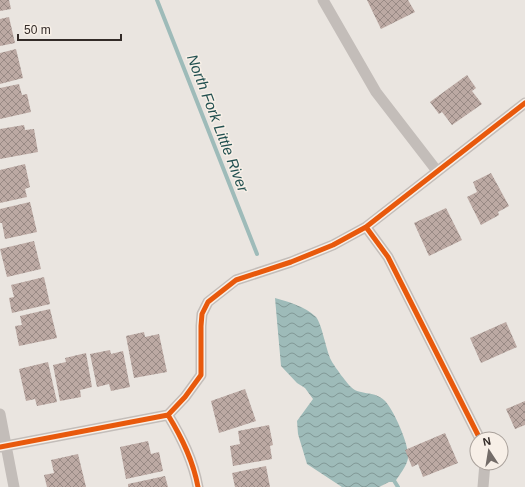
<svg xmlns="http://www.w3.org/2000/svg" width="525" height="487" font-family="Arial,sans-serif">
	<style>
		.water { fill: url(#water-waves) }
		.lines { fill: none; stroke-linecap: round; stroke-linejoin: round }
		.stream { stroke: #9ebbb9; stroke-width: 4 }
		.building { fill: url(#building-cross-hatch) }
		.minor { stroke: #c3bdb9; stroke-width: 11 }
		.cycleway-casing { stroke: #f7efe7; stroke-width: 8 }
		.cycleway { stroke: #e8590c; stroke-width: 5 }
		.labels { text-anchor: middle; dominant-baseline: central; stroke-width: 3; stroke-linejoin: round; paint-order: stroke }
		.water-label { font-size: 15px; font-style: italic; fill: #225050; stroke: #f7efe7 }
	</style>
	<defs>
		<pattern id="water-waves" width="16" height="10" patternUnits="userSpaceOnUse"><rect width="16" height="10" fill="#9ebbb9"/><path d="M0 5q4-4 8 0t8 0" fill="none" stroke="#819896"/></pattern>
		<pattern id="building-cross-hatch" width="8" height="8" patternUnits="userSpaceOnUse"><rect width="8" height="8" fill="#bca9a3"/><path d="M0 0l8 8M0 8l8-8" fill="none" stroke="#998a85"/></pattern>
	</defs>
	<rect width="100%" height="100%" fill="#eae5e0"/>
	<path class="water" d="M275,298C288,302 305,306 316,317C322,324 326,350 331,360C334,366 346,382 351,387C358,395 375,391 384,400C393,408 410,446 408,458C407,466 399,475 395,482H389L379,487H342L307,464L298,434L297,421L313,399L305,388L297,383L281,366Z"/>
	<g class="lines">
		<path class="stream" d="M157,0L257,254
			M393,479L398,487"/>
	</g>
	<path class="building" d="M0,0H9L11,9L0,11Z
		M367,0H408L415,12L381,29Z
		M9,17L15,43L0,46V19Z
		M16,49L23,78L0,84V53Z
		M467,75L476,88L472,91L482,104L452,125L442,112L439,114L430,102Z
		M19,84L22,95L27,94L31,112L0,119V88Z
		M24,125L25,130L34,129L38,152L0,159V129Z
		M25,164L30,187L25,189L27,197L0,203V170Z
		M491,173L509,206L498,212L499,215L481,225L467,197L477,192L473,182Z
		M30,202L37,232L5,239L2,223H0V209Z
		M446,208L462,240L429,256L414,223Z
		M34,241L41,269L7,277L0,249Z
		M44,277L50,304L12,313L9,298L14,297L11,285Z
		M50,309L57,338L19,346L15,326L22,325L20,316Z
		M506,322L517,347L481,363L470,338Z
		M144,332L145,337L159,334L167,372L134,378L126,336Z
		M110,350L111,354L123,351L130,387L111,391L109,384L97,387L90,354Z
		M86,353L92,387L80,390L81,397L60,401L53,365L66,362L65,358Z
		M48,362L57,402L37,406L35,399L26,401L19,369Z
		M245,389L256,421L219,433L211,401Z
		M525,401V425L515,429L506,409Z
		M269,425L273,445L270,446L272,459L233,466L230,446L240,444L238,431Z
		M445,433L458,463L423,477L418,464L412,467L405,450Z
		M148,441L151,454L159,452L163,471L126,479L120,447Z
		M78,454L86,487H47L44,475L54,473L51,460Z
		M266,466L270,487H235L232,473Z
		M165,476L168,487H128V484Z"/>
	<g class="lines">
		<path class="minor" d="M323,0L376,92L437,171
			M366,227L388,257L480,439
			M0,414L14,487
			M168,415L185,397L201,375V326L202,314L208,302L236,280L291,262L333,245L366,227L525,103
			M0,447L168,415C182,438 193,460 198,487
			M483,487L485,463"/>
		<defs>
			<path id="cycleway" d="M366,227L388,257L480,439
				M168,415L185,397L201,375V326L202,314L208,302L236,280L291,262L333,245L366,227L525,103
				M0,447L168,415C182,438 193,460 198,487"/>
		</defs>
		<use href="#cycleway" class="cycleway-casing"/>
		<use href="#cycleway" class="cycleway"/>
	</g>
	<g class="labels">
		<g class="water-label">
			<text transform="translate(218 123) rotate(69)">North Fork Little River</text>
		</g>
	</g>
	<g transform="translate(489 451) rotate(348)"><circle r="19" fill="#f7efe7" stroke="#a9a19b"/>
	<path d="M0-3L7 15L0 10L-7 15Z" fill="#736c68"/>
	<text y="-6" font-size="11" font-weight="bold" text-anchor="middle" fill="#332b28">N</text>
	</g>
	<path d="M18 34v6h103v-6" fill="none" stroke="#332b28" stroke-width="2"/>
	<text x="24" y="34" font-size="12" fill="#332b28" stroke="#f7efe7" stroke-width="3" paint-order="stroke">50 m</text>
</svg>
